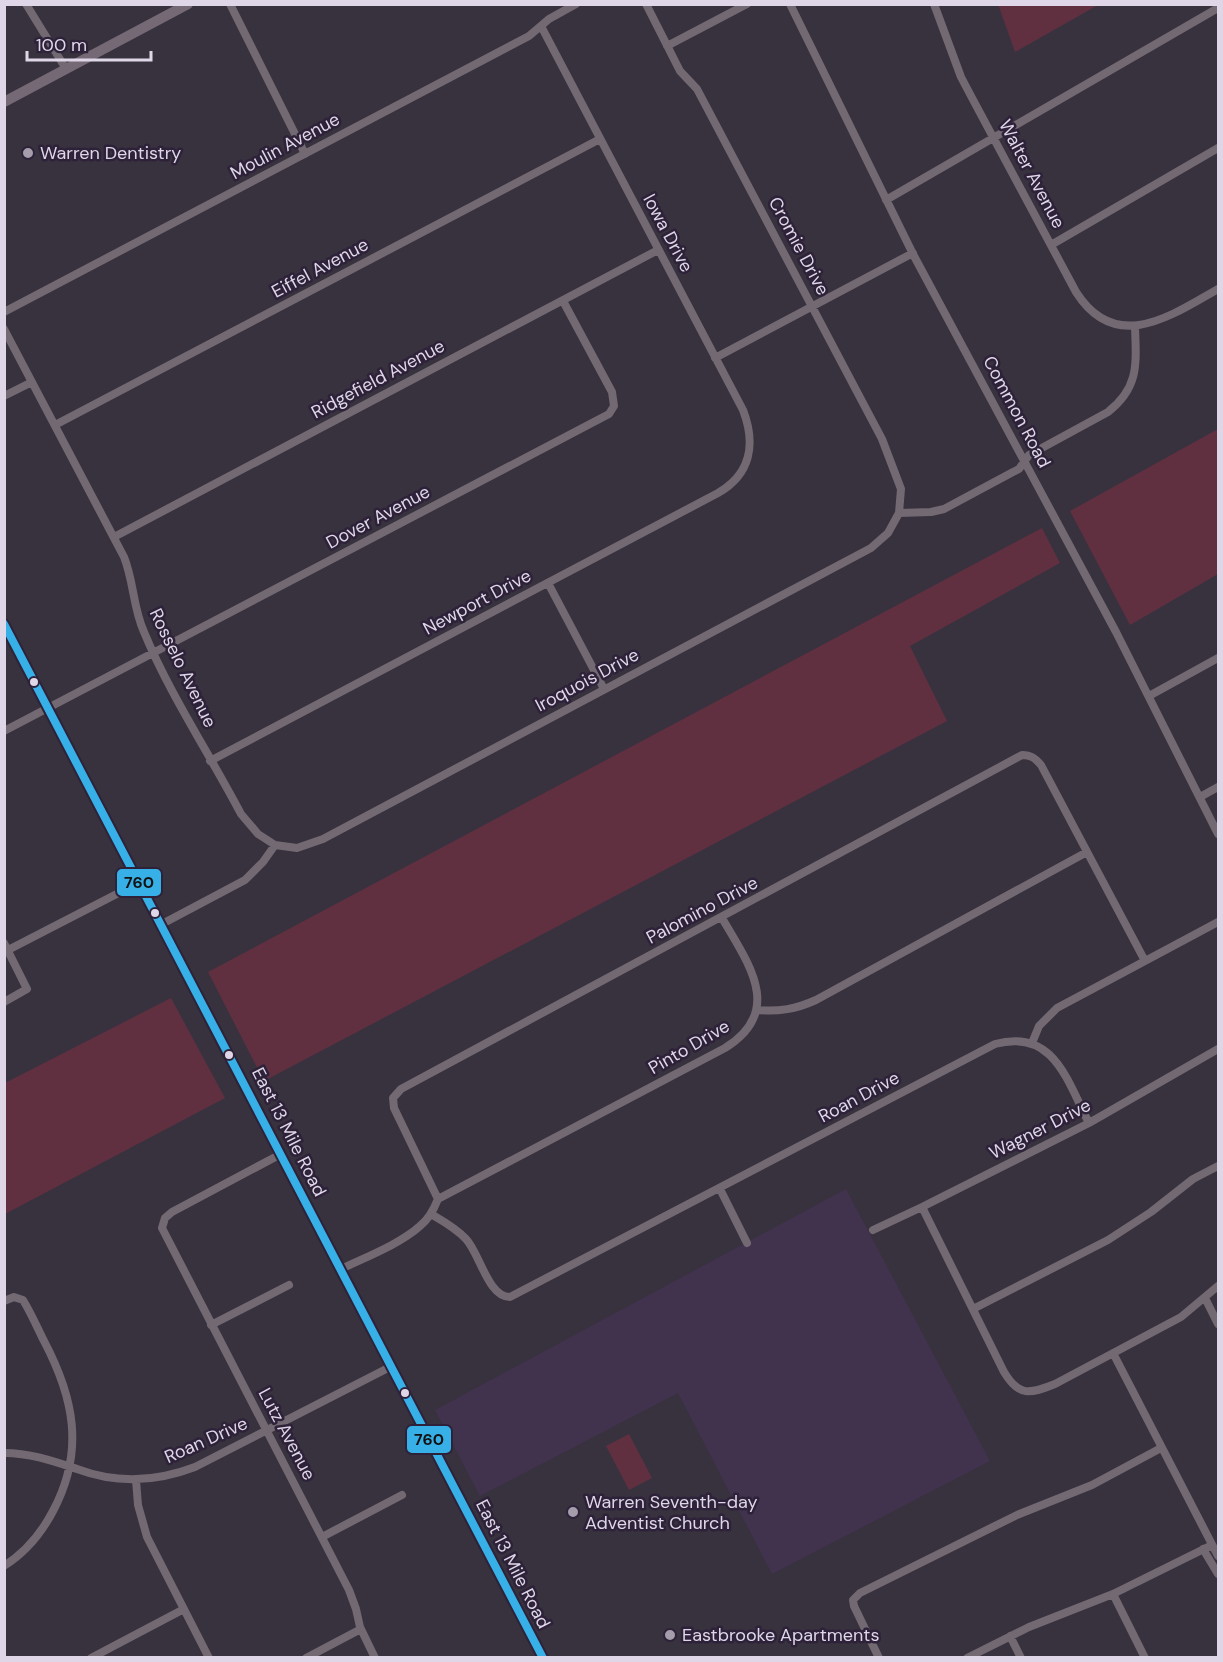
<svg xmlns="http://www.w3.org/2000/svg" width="1223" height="1662" font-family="'DM Sans',sans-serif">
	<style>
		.built { fill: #41324e }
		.green { fill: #603041 }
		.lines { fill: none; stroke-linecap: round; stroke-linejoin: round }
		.minor { stroke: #726972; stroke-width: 8 }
		.major { stroke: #746975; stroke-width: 10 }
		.bus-1-casing { stroke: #2e223a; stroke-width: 12 }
		.bus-1 { stroke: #37b0e7; stroke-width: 8 }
		.poi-dot { fill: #a59dac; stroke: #2e223a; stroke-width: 2 }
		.bus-dot { fill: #dfd7e7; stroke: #2e223a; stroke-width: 2 }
		.labels { text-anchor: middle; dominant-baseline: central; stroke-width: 5; stroke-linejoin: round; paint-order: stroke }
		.street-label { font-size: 18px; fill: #dfd7e7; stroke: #2e223a }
		.poi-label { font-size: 18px; fill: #dfd7e7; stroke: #2e223a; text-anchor: start }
		.line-badge { stroke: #2e223a; stroke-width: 2 }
		.pale-badge-label { font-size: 16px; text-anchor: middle; font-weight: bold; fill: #111 }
	</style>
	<rect width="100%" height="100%" fill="#38323e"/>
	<path class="built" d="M846,1189L990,1461L772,1574L678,1393L480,1496L435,1410Z"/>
	<path class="green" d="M998,4H1098V5L1015,52Z
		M1218,429V574L1130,625L1070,511Z
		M1042,528L1060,563L910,646L947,721L264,1081L208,972Z
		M171,998L225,1098L5,1214V1083Z
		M629,1434L652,1478L629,1490L606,1446Z"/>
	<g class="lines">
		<path class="minor" d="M26,4L66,69
			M230,4L305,154
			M646,4L680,71L697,89L882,439L901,489L899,513
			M790,4L914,256L1116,632L1218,834
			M934,4L961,77L971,96L1076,292C1116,355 1172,315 1218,289
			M667,46L747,4
			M886,200L1218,8
			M1051,245L1218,148
			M4,312L529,36L549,19L576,4
			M4,329L124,557C134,582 133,608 144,632C170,695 209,753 241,814L258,834L275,845
			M715,358L913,253
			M4,396L32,382
			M55,425L600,139
			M114,537L658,250
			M548,583L604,689
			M1149,696L1218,658
			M4,731L609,414L614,406L612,392L563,301
			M210,761L718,493C751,474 756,444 743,410L541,26
			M1200,797L1218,787
			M162,924L245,880L263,862L275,845L297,848L323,839L871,548L888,533L899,513L931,512L944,509L1013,472L1019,469L1029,455L1108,412C1140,387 1136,363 1135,326
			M4,943L27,989L4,1002
			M8,950L140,882
			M757,1010C779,1012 796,1009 816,1000L1087,852
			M1032,1043L1039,1026L1057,1008L1218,922
			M281,1154L172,1212L165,1218L162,1228L349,1590L356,1609L360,1627L375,1658
			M720,1189L747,1243
			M438,1199L394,1108L393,1098L401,1089L1022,755C1031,755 1035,758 1041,765L1145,961
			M922,1207L1004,1372C1019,1397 1030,1394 1055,1384L1181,1317L1218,1286
			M431,1214C443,1221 456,1228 466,1239C480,1254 488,1297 510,1297L995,1044C1054,1028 1067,1081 1089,1123
			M873,1230L922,1207L1089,1123L1218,1049
			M341,1269C366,1257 400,1244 420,1226C429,1219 434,1209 438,1199L725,1048C785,1011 748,963 722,918
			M1205,1298L1218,1324
			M4,1301L14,1297L23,1300C31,1313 37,1327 44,1341C74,1398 85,1451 53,1511C41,1534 26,1552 4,1566
			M973,1309L1108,1240L1151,1212L1193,1179L1218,1166
			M211,1325L289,1285
			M1113,1353L1218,1556
			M4,1453C30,1453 53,1461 77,1469C117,1484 156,1482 195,1467L392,1366
			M136,1480L138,1505L147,1537L209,1658
			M322,1537L402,1495
			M1203,1549L1218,1574
			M1113,1594L1145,1658
			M1010,1636L1021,1658
			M91,1658L184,1609
			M306,1658L361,1629
			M879,1658L854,1606L853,1600L860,1593L1017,1515L1092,1485L1161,1448
			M967,1658L1029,1627L1113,1594L1212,1545"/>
		<path class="major" d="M4,102L188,4
			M4,623L543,1658"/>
		<defs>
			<path id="bus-1" d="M4,624L543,1658"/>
		</defs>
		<use href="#bus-1" class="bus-1-casing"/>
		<use href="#bus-1" class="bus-1"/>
	</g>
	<g class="poi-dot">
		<circle cx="28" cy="153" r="6"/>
		<circle cx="573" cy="1512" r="6"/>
		<circle cx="670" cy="1635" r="6"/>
	</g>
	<g class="bus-dot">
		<circle cx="34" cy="682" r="5"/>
		<circle cx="155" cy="913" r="5"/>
		<circle cx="229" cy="1055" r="5"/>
		<circle cx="405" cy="1393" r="5"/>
	</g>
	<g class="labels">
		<g class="street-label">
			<text transform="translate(285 146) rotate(-28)">Moulin Avenue</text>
			<text transform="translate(1032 174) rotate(62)">Walter Avenue</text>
			<text transform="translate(668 233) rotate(62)">Iowa Drive</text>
			<text transform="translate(799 246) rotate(62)">Cromie Drive</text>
			<text transform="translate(320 268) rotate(-28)">Eiffel Avenue</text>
			<text transform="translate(378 379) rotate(-28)">Ridgefield Avenue</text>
			<text transform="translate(1017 412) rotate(62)">Common Road</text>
			<text transform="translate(378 517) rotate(-28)">Dover Avenue</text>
			<text transform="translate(477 602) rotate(-28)">Newport Drive</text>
			<text transform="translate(183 668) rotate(64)">Rosselo Avenue</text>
			<text transform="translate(587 680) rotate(-28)">Iroquois Drive</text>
			<text transform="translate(702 910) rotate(-28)">Palomino Drive</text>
			<text transform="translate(689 1047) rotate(-30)">Pinto Drive</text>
			<text transform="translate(859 1097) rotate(-28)">Roan Drive</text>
			<text transform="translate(1040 1129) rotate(-27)">Wagner Drive</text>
			<text transform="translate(289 1132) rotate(63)">East 13 Mile Road</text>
			<text transform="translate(287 1434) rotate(62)">Lutz Avenue</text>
			<text transform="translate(206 1440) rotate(-24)">Roan Drive</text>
			<text transform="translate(513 1564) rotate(63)">East 13 Mile Road</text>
		</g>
		<g class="poi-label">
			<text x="40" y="153">Warren Dentistry</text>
			<text x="585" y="1502">Warren Seventh-day<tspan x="585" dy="21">Adventist Church</tspan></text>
			<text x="682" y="1635">Eastbrooke Apartments</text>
		</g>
	</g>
	<g class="line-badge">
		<rect x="116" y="868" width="46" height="29" rx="6" fill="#37b0e7"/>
		<rect x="406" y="1425" width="46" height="29" rx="6" fill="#37b0e7"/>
	</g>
	<g class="pale-badge-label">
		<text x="139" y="888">760</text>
		<text x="429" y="1445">760</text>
	</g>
	<rect width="1223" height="1662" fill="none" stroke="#dfd7e7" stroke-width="12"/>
	<path d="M27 51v9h124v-9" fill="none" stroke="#dfd7e7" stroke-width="3"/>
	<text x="36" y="51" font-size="18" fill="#dfd7e7" stroke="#2e223a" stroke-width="4.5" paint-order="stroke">100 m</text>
</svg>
